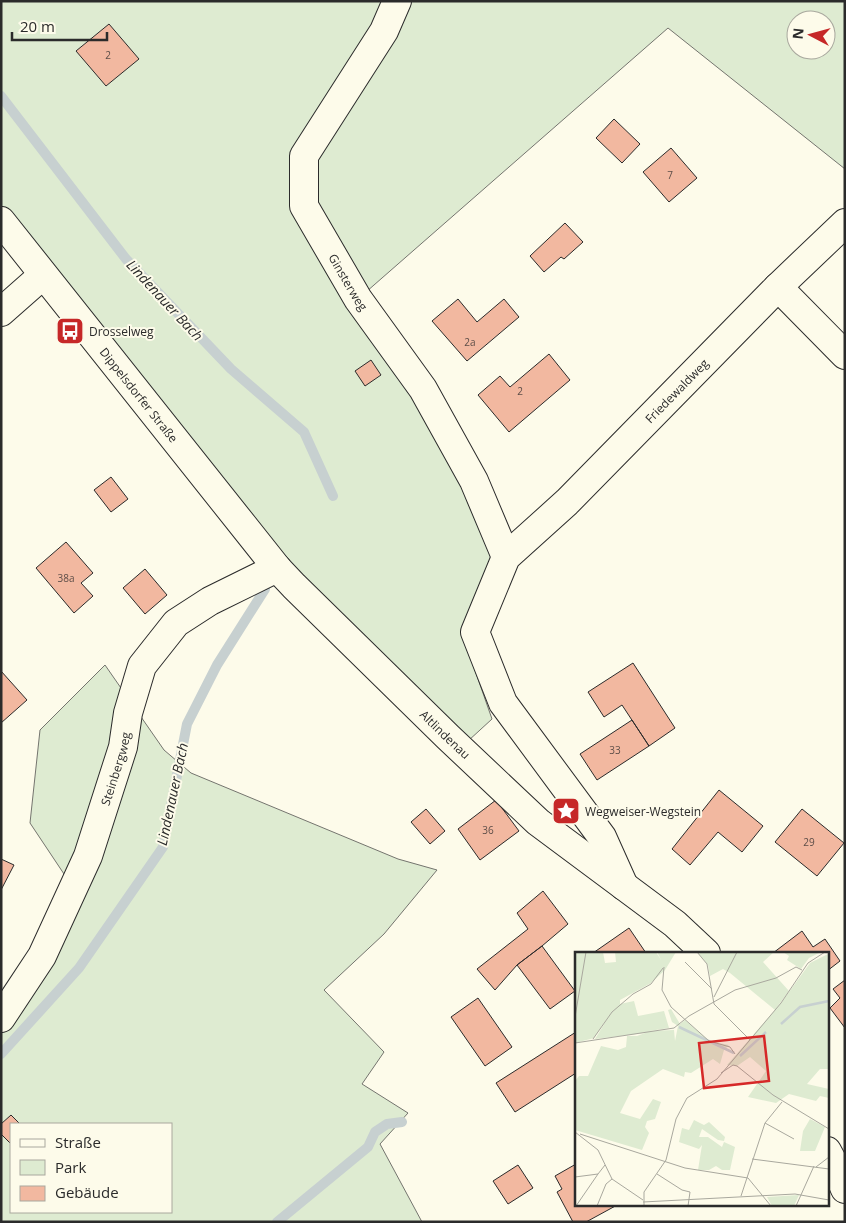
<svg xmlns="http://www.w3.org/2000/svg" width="846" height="1223" font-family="'Open Sans',sans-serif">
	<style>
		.green { fill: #deebd1; stroke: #74746e; fill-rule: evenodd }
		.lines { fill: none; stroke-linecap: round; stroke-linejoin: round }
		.stream { stroke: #c7d0d0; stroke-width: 10 }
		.building { fill: #f2b8a0; stroke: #2b2b2b }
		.minor-casing { stroke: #2b2b2b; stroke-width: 30 }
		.minor { stroke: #fdfbea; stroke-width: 28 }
		.labels { text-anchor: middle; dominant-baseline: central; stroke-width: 4; stroke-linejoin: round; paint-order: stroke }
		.number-label { font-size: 10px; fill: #5d4e48 }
		.street-label { font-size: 12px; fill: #2b2b2b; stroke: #fdfbea }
		.poi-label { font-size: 12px; fill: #2b2b2b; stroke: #fdfbea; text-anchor: start }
		.water-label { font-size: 14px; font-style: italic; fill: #2b2b2b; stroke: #fdfbea }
		.inset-river { fill: none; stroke: #c7d0d0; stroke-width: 2.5 }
		.inset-road { fill: none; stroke: #a9a89e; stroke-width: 1 }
		.view { fill: #d62828; fill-opacity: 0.15; stroke: #d62828; stroke-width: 2.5 }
		.inset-edge { fill: none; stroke: #2b2b2b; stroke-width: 2.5 }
	</style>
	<rect width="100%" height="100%" fill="#fdfbea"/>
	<path class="green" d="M1,1H845V169L668,28L358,299L506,557L462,633L492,719L468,741L301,576L1,211ZM796,20H826V50H796Z
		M105,665L164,750L191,773L398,859L437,870L384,934L324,990L384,1052L362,1084L408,1113L380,1144L422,1222H1V1027L76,892L30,823L40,730ZM11,1124H171V1212H11Z"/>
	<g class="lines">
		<path class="stream" d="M1,96L126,259L231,369L304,432L333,496
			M1,1054L79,968L163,847L187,724L217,665L265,589
			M277,1222L368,1147L375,1132L387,1124L402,1122"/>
	</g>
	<path class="building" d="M109,24L139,59L106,86L76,51Z
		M614,119L640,144L622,163L596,138Z
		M671,148L697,178L669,202L643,172Z
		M565,223L583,242L564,259L561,257L544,272L530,256Z
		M458,299L477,322L504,299L519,317L467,361L432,321Z
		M549,354L570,380L509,432L478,395L500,376L510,387Z
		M371,360L381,375L365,386L355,371Z
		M111,477L128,499L111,512L94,490Z
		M66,542L93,573L81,583L93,596L74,613L36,568Z
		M145,569L167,595L145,614L123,588Z
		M633,663L675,728L649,746L622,705L604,717L588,692Z
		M1,671L27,700L1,723Z
		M632,720L649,746L597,780L580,754Z
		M719,790L763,826L742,852L718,832L690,865L672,849Z
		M496,800L519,831L480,860L458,829Z
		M426,809L445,831L430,844L411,822Z
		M802,809L844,843L817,876L775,842Z
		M1,859L14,865L1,890Z
		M543,891L568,924L542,946L517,965L495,990L477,969L528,929L517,913Z
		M629,928L646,953H593Z
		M802,931L813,947L825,939L840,961L827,971V953H773Z
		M542,946L575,991L550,1009L517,965Z
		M845,980V1028L830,1008L840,998L833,989Z
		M478,998L512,1047L485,1066L451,1017Z
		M576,1032V1073L515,1112L496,1083Z
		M11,1115L20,1124H11V1144L1,1134V1124Z
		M576,1164V1204H619L586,1222H573L557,1192L562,1189L555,1176Z
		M518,1165L533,1188L508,1204L493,1181Z"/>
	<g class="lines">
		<defs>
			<g id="minor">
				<path id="s1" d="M397,1L384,31L304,156V206L358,299L423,389L474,481L506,557"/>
				<path id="s2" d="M1,221L277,568L294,586L448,737L538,822L675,924L706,953"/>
				<path d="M778,287L845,355"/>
				<path d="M1,312L43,275"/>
				<path id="s3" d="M624,886L602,837L503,703L475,632L506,557L567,502L778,287L845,223"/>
				<path id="s4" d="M1,1018L42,956L88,856L123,747L128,713L142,666L176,623L210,601L277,568"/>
				<path d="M827,1151L833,1162L845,1189"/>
			</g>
		</defs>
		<use href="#minor" class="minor-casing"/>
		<use href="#minor" class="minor"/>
	</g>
	<defs>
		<symbol id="bus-square" viewBox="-11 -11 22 22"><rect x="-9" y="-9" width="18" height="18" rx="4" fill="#c62828" stroke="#fdfbea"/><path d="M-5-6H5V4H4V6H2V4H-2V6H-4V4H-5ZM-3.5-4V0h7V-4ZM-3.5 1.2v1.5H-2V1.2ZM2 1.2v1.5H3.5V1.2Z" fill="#fff"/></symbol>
		<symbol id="sight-square" viewBox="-11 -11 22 22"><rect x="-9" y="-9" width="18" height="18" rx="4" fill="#c62828" stroke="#fdfbea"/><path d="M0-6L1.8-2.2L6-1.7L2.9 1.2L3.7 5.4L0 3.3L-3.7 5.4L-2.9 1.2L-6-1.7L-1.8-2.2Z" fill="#fff"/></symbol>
	</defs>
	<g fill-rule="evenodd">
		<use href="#bus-square" x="54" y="315" width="32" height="32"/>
		<use href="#sight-square" x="550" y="795" width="32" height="32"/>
	</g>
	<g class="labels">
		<g class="number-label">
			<text x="108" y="55">2</text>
			<text x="670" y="175">7</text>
			<text x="470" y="342">2a</text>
			<text x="520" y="391">2</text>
			<text x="66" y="578">38a</text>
			<text x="615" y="750">33</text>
			<text x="488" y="830">36</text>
			<text x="809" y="842">29</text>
		</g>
		<g class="street-label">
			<text stroke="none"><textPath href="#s1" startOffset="319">Ginsterweg</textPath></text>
			<text stroke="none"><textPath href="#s3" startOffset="616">Friedewaldweg</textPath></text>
			<text stroke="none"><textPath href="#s2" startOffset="222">Dippelsdorfer Straße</textPath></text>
			<text stroke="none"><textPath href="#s2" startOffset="680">Altlindenau</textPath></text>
			<text stroke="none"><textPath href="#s4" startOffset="276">Steinbergweg</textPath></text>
		</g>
		<g class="poi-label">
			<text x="89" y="331">Drosselweg</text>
			<text x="585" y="811">Wegweiser-Wegstein</text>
		</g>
		<g class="water-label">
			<text transform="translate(165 300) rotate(47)">Lindenauer Bach</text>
			<text transform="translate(172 794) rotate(-78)">Lindenauer Bach</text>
		</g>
	</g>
	<g transform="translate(575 952)">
		<rect width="254" height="254" fill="#fdfbea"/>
		<path d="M0,0H28L30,11L41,10L40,0H81L86,8L82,0H101L90,18L76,31L45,48V52L59,49L63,64L89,59L94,76L74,79L99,78L100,89L103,74L97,70L93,58L96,57L105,72L110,68L134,89L154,93L149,98L145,112L138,107L116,121L110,120L109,125L88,117L56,139L45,161L65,167L78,147L86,150L80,167L72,169L70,175L74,181L67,198L0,178V129L4,124H13L26,94L43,98L51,95L52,84H62L70,81L20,87L34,64L19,86L0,91ZM122,0H199L188,10L214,39L200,58L155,21L148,17L135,24L133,13ZM208,0H246L234,6L226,17L212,8L214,4ZM253,2L254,117H245L232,132L254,137V146L245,144L241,149L214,142L201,151L173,145L191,119L175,105L162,114L152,113L206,51L235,11ZM235,167L250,175L240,199H225L228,179ZM119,168L129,173L134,170L150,185L149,189L143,188L127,177L124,185H133L147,195L149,190L160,195L155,218H147L141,214L134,218H123L127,193L124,197L104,190L107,176L114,178ZM224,243L219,254H197L192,245Z" fill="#deebd1"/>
		<path class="inset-river" d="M206,72L225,55L254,49M104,75L159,101M165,104L191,80"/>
		<path class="inset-road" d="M122,0L132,12L139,52L175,88M110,10L137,37M89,15L87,38L96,55L134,89L155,95L160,102M139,45L162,0M0,65L11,0M18,87L37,60L58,42L76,32L88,16M0,91L99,76L114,64L160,38L201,26L221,15L227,18M146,121L158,113L162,114L198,143L254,177M190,171L219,187M0,180L23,198L37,227L68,248M5,182L110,216L173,226L196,254M177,207L254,217M241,215L254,205M82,222L107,238L115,240L113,254M0,225L23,222L30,213M166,244L190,171L207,150M68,250L220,242L254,248M1,254L23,222M22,254L31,232L37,227M69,254V240L91,208L101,167L112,146L142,127L206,51L233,11L250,0M221,254L239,214"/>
		<path class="view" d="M189,84L194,129L129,136L124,91Z"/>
		<rect width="254" height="254" class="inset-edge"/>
	</g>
	<rect width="846" height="1223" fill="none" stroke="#2b2b2b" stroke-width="5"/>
	<rect x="10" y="1123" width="162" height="90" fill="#fdfbea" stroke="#a9a89e"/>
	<rect x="20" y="1139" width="25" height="8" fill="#fdfbea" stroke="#a9a89e"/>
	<text x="55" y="1148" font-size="15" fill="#2b2b2b">Straße</text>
	<rect x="20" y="1160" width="25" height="15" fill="#deebd1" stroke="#a9a89e"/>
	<text x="55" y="1173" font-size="15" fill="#2b2b2b">Park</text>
	<rect x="20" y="1186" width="25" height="15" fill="#f2b8a0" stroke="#a9a89e"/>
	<text x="55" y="1198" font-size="15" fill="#2b2b2b">Gebäude</text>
	<g transform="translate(811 35) rotate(276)"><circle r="24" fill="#fdfbea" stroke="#a9a89e"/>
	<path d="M0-4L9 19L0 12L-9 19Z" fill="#c62828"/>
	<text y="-8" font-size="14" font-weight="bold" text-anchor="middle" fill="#2b2b2b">N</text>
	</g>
	<path d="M12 32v8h95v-8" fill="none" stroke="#2b2b2b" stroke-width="2.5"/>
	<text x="20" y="32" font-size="15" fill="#2b2b2b" stroke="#fdfbea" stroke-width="4" paint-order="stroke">20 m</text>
</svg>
